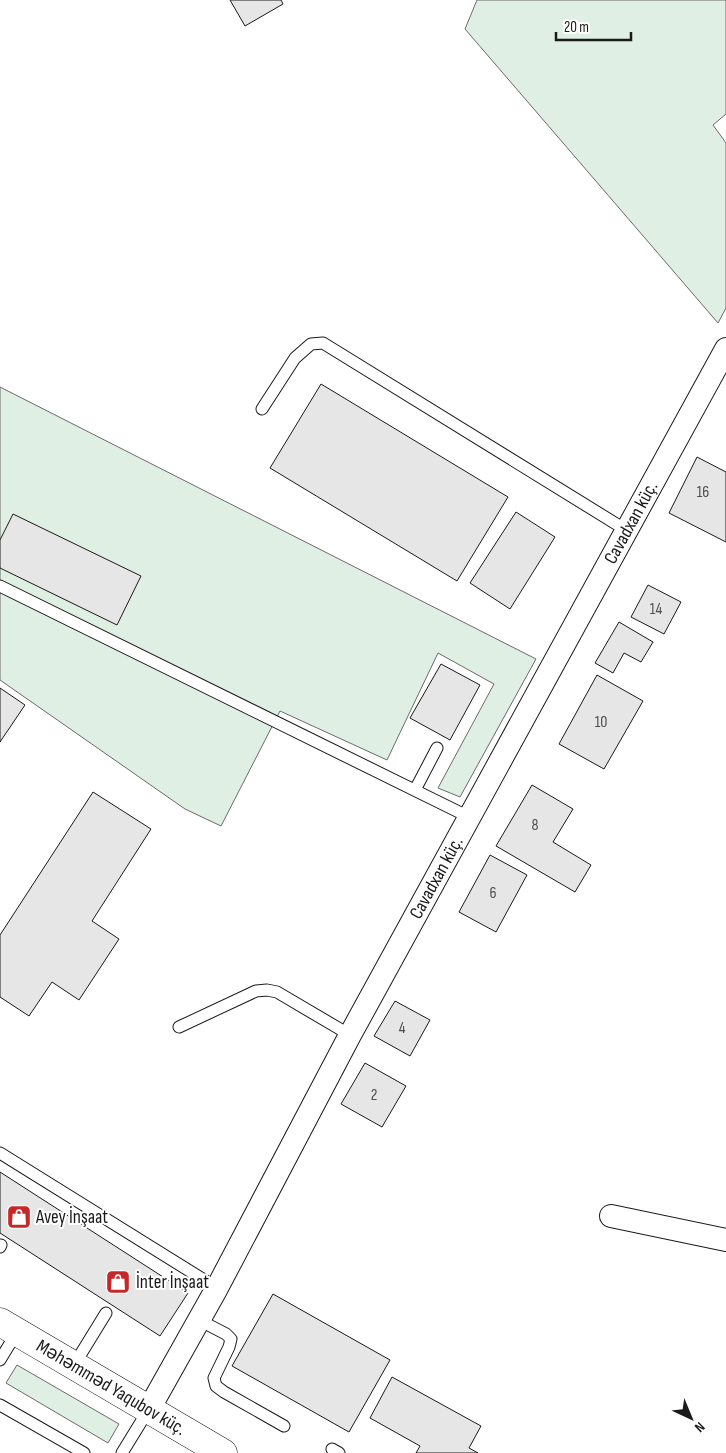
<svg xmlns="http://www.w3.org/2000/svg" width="726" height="1453" font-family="'Sofia Sans Condensed',sans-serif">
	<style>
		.green { fill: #e0efe3; stroke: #6a6a6a }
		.building { fill: #e6e6e6; stroke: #1a1a1a }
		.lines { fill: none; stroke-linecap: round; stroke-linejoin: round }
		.lane-casing { stroke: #1a1a1a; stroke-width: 13 }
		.street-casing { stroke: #1a1a1a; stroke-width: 24 }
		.primary-casing { stroke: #1a1a1a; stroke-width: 29 }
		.lane { stroke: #fff; stroke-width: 11 }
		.street { stroke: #fff; stroke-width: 22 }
		.primary { stroke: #fff; stroke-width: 28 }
		.labels { text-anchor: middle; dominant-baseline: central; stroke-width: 4; stroke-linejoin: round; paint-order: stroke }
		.number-label { font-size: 16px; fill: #4d4d4d }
		.street-label { font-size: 19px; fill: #1a1a1a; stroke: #fff }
		.poi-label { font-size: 19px; fill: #1a1a1a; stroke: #fff; text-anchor: start }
	</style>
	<rect width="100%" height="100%" fill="#fff"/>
	<path class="green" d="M477,0H726V114L713,125L726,143V308L718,323L465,29Z
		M0,387L536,659L460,797L438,788L494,684L438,653L387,760L280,711L221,826L185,809L0,680Z
		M17,1365L119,1424L108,1443L6,1383Z"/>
	<path class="building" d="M230,0H281L283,4L245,26Z
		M321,384L508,497L457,581L270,468Z
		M697,457L726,472V542L669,513Z
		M516,512L555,537L510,609L470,583Z
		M13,514L141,576L117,625L0,568V540Z
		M648,585L681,602L664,634L631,617Z
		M619,622L653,642L641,662L624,653L613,673L595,663Z
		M441,664L480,685L450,740L410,718Z
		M597,675L643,701L604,769L559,744Z
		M0,688L25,705L0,742Z
		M532,785L573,809L553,842L591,865L575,892L496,846Z
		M93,792L151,829L92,921L119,939L79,1000L52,982L29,1016L0,997V935Z
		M490,855L527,875L496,932L459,912Z
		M395,1001L430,1020L410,1056L374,1036Z
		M365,1063L406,1086L382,1127L341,1104Z
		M0,1172L188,1293L160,1336L0,1233Z
		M273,1294L390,1360L349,1432L232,1366Z
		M392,1377L481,1426L469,1448L478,1453H416L420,1446L370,1418Z"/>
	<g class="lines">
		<defs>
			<path id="lane" d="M262,409L295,358L311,344L323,343L626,530
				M0,586L469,817
				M415,790L437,748
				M179,1027L256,991L267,990L277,992L350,1035
				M0,1153L217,1288
				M0,1247L1,1245
				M199,1320L226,1334L231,1339L229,1347L214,1378L216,1386L224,1392L284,1426
				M0,1360L17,1332
				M74,1365L106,1313
				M0,1405L84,1453
				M332,1449L339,1453
				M122,1453L149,1409"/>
			<g id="street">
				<path d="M611,1216L726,1240"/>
				<path id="s1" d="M149,1409L217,1288L350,1035L726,349"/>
			</g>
			<g id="primary">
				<path id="s2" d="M0,1322L223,1453"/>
			</g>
		</defs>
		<use href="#lane" class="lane-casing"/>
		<use href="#street" class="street-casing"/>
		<use href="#primary" class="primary-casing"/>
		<use href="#lane" class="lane"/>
		<use href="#street" class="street"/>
		<use href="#primary" class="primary"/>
	</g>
	<defs>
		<symbol id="shop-square" viewBox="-11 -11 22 22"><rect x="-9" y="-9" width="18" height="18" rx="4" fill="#c62828" stroke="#fff"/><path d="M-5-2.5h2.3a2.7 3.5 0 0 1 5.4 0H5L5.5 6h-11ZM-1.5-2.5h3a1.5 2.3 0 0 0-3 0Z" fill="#fff"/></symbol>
	</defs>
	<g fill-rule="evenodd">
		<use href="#shop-square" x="5" y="1203" width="28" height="28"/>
		<use href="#shop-square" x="104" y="1268" width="28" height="28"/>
	</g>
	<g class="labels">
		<g class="number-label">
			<text x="703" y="492">16</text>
			<text x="656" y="609">14</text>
			<text x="601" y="722">10</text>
			<text x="535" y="825">8</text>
			<text x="493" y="893">6</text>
			<text x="402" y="1028">4</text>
			<text x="374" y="1095">2</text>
		</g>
		<g class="street-label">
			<text stroke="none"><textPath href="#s1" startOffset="1009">Cavadxan küç.</textPath></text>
			<text stroke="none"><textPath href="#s1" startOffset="604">Cavadxan küç.</textPath></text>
			<text stroke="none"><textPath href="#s2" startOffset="129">Məhəmməd Yaqubov küç.</textPath></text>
		</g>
		<g class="poi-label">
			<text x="36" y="1217">Avey İnşaat</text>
			<text x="136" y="1282">İnter İnşaat</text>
		</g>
	</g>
	<g transform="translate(691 1418) rotate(136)" stroke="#ffffff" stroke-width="4" paint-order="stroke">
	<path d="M0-4L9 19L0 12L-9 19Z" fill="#1a1a1a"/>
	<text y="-8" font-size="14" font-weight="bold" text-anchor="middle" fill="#1a1a1a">N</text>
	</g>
	<path d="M556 32v8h75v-8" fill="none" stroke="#1a1a1a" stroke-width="2.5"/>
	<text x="564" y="32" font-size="15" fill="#1a1a1a" stroke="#ffffff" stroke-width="4" paint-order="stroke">20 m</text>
</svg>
